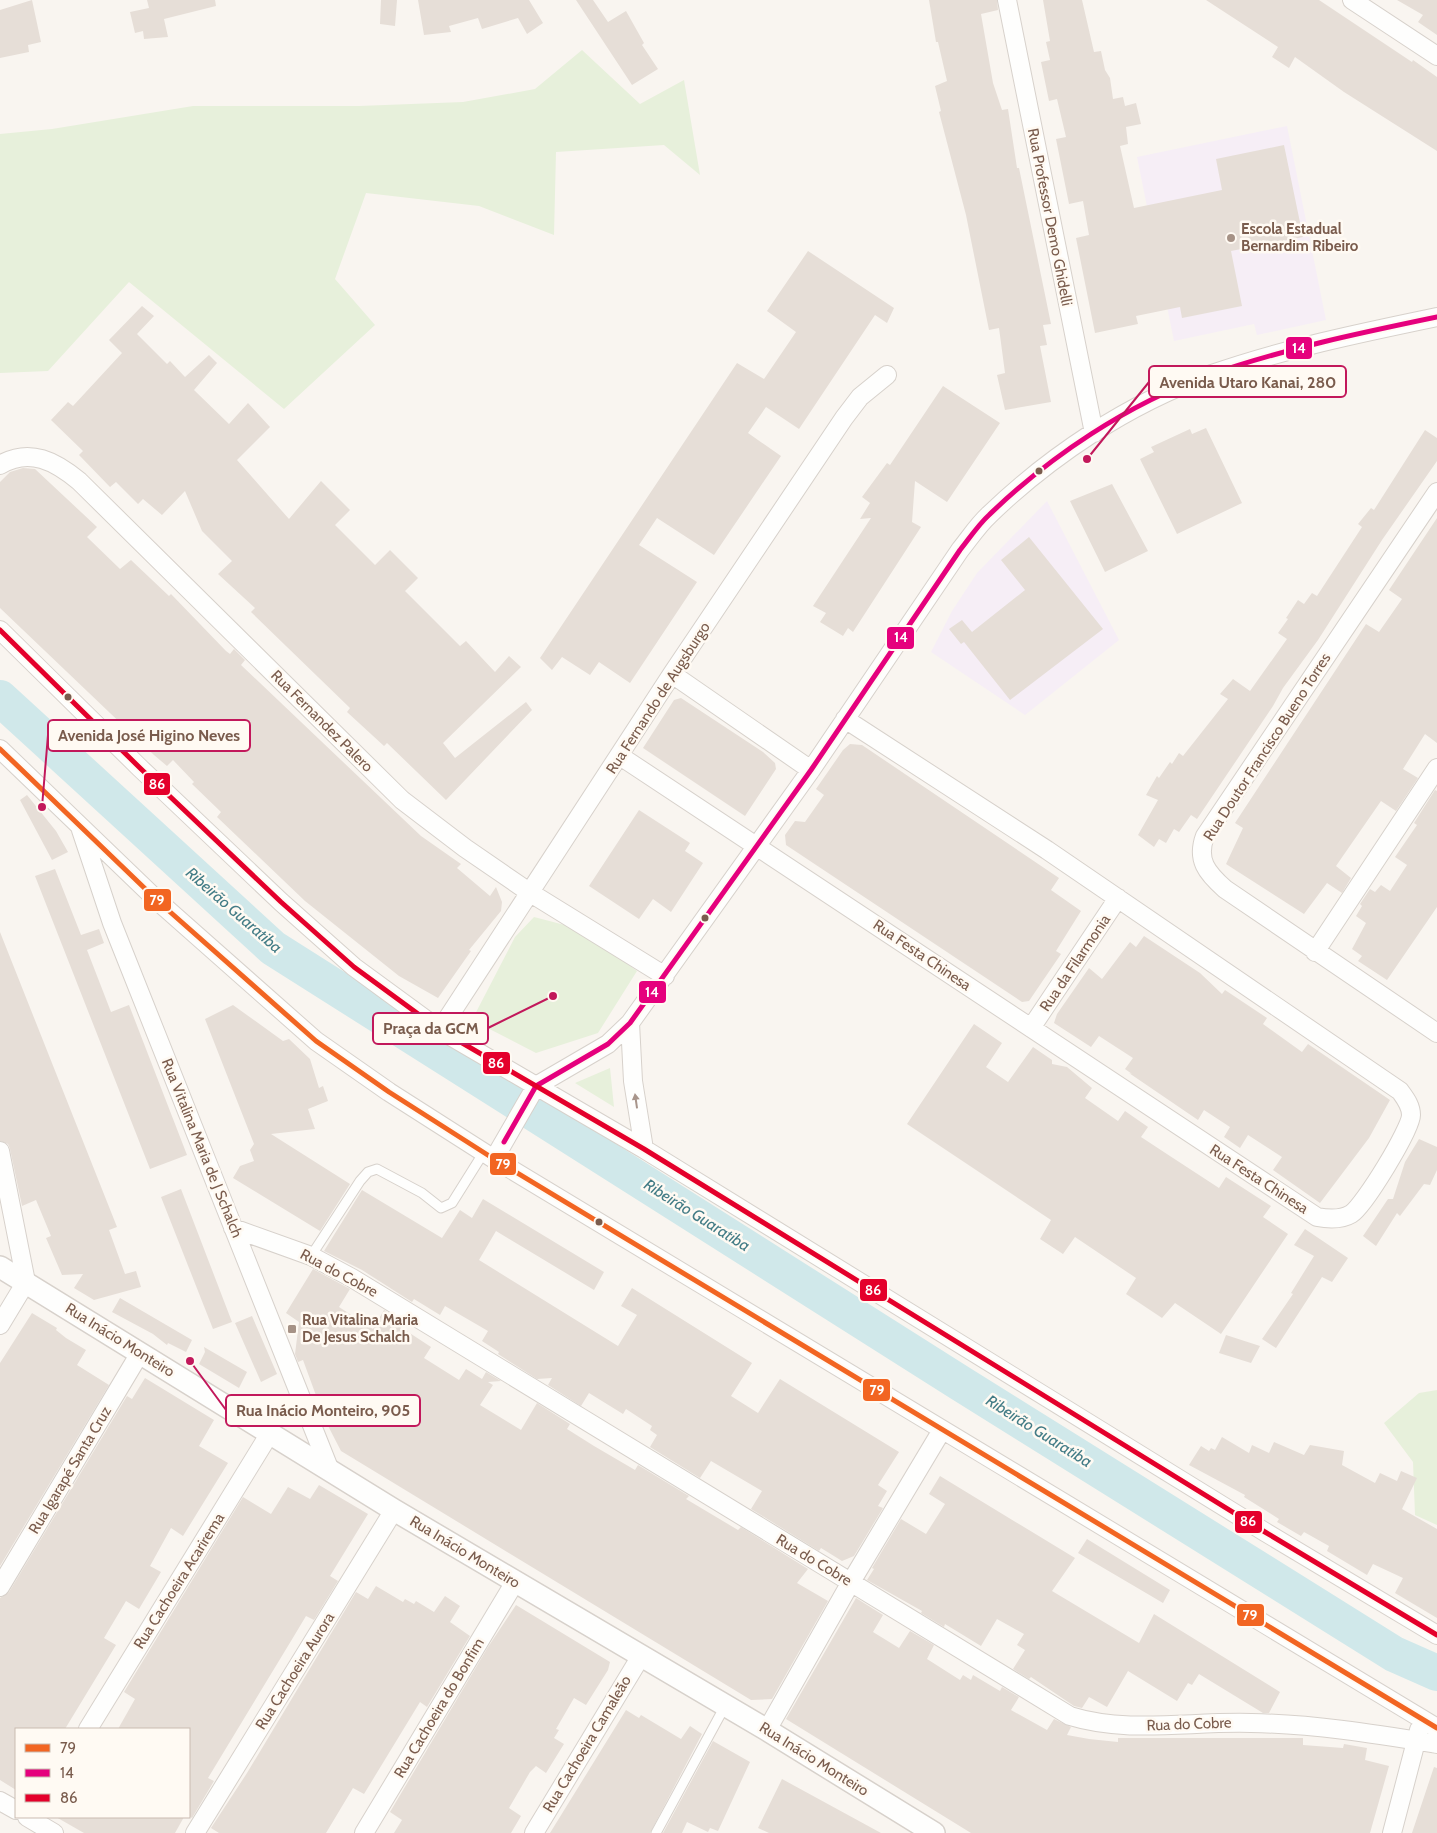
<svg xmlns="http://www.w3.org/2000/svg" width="1437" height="1833" font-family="Cabin,sans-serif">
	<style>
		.education { fill: #f6eef6 }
		.green { fill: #e7f0db }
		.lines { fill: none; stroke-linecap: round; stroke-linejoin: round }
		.river { stroke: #d0e8ea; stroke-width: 36 }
		.building { fill: #e6ded7 }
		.service-casing { stroke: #d7d1cb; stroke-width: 11 }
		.minor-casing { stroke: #d7d1cb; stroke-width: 20 }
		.tertiary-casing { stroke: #d7d1cb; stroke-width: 24 }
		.service { stroke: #fefefd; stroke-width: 9 }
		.minor { stroke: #fefefd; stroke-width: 18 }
		.tertiary { stroke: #fefefd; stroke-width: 21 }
		.bus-1-casing { stroke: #fffaf3; stroke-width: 9 }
		.bus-2-casing { stroke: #fffaf3; stroke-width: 9 }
		.bus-3-casing { stroke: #fffaf3; stroke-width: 9 }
		.bus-1 { stroke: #f26522; stroke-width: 5 }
		.bus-2 { stroke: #e5007d; stroke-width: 5 }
		.bus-3 { stroke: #e4002b; stroke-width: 5 }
		.oneway { fill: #a8958b }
		.poi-dot { fill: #a69286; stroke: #fffaf3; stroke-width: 2 }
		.bus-dot { fill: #7a5c4d; stroke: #fffaf3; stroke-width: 2 }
		.labels { text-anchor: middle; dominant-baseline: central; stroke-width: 5; stroke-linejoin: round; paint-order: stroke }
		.street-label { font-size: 15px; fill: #7a5c4d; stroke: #fffaf3 }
		.poi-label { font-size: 15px; font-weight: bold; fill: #7a5c4d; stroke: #fffaf3; text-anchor: start }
		.water-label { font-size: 16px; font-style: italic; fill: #437c86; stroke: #fffaf3 }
		.leader { fill: none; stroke: #c2185b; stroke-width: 2 }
		.callout-dot { fill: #c2185b; stroke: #fffaf3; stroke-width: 2 }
		.callout { fill: #fffaf3; stroke: #c2185b; stroke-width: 2 }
		.callout-label { font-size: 16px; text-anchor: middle; font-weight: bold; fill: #7a5c4d }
		.line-badge { stroke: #fffaf3; stroke-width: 2 }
		.badge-label { font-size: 14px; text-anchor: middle; font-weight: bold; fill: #fff }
	</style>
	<rect width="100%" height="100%" fill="#f9f5f0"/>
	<path class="education" d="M1287,126L1326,320L1257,335L1254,324L1174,341L1137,157Z
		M1047,501L1119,640L1025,715L931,652L952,611L977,573Z"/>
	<path class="green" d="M582,50L640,104L684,80L700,175L664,145L556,152L554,235L479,206L366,193L335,279L375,325L284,409L129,282L48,371L0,373V134L52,129L193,106H359L463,102L535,89Z
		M534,917L580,929L637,971L598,1033L536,1053L472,1020L515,937Z
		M610,1068L614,1107L575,1083Z
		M1437,1390V1525L1415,1515L1413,1462L1384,1423L1419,1393Z"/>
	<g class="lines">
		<path class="river" d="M0,698L273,948L960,1383L1394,1654L1437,1673"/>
	</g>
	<path class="building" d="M32,0L41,42L28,45L29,52L0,58V10Z
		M147,0H215L216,6L164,19L168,37L144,39L143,31L135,33L130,12L149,8Z
		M381,0H397L395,26L380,24Z
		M418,0H529L543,23L527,34L518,18L482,29L478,18L449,26L451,32L424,35Z
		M576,0H593L608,22L626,11L644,43L642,45L658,69L632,85Z
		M929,0H997L998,10L981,14L993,83L1002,110L1008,109L1017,168H1019L1051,324L1043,325L1047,345L1040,346L1051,402L1005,410L997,375L1005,373L999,328L989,330L966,215L939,112L941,111L935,86L947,81L938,42H936Z
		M1043,0H1082L1094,52L1101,51L1105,70L1110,78L1113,99L1123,97L1125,106L1136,103L1141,124L1126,127L1128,144L1120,146L1134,208L1222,190L1216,159L1284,145L1303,237L1231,251L1242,306L1182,318L1180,307L1136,316L1138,324L1095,333L1076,238L1089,235L1083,201L1069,204L1056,139L1066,137L1057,99L1049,101L1041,62L1050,60L1046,42L1050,41Z
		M1206,0H1319L1412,62L1413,60L1437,77V151L1344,92L1295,57L1289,68L1272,57L1278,47Z
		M1397,0H1437V35L1418,22L1423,15Z
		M808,251L894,308L887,323L875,315L799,429L766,407L748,433L781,456L714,555L657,518L639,545L697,582L630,683L599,662L590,675L562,657L552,670L540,658L737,363L764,379L796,332L767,311Z
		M142,306L154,316L137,334L167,364L170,361L185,377L209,355L217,363L194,390L229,424L248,403L270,427L237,460L289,519L321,481L350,510L335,525L375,565L390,550L418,578L405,591L460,646L466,641L495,672L509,656L521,667L443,743L455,758L526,702L532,710L446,800L387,743L384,746L347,712L350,708L251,612L255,608L218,574L232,561L202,531L185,491L162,515L143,499L138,504L116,482L110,487L79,455L83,451L51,420L68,402L73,406L122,353L109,340Z
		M943,386L1000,423L947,502L915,481L912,522L921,527L853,632L848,628L843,636L820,622L826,613L813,606L871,518L860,519L870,503L862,497L887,463L890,465Z
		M1206,428L1242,503L1177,534L1140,459L1154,452L1151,447L1190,429L1192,434Z
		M1425,430L1437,438V461L1382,540L1318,640L1283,688L1273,706L1197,819L1191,815L1179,832L1174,829L1166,843L1159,839L1154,847L1138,835L1158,800L1146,795L1157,776L1159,778L1170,762L1172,764L1179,753L1183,756L1228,699L1220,694L1233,679L1250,691L1287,639L1278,633L1288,619L1286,618L1298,600L1304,604L1312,593L1317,596L1362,527L1358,524L1371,508L1374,510Z
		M23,468L35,469L97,527L87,537L120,569L131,560L169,596L171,594L226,651L230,654L234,649L245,660L241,665L421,836L461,864L457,868L490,896L496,887L502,902L501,911L469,950L471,951L438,998L399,976L305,901L217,817L221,812L192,784L194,782L173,760L167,766L154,755L0,608V482L10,472Z
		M1112,484L1148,551L1105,572L1070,501Z
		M1437,518V743L1425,734L1403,769L1418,778L1396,811L1381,801L1336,866L1351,878L1342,893L1327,883L1304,914L1226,864L1243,828L1235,823L1366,624L1379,632L1402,599L1389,590Z
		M1029,537L1103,629L1010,700L964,642L961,644L949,629L962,620L972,632L1025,590L1001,560Z
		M681,698L763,752L775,763L776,769L745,816L643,748L674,700Z
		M850,744L862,745L1059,878L1051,890L1081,911L1056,951L1061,954L1029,1001L1022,1002L786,845L785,835L795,821L805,822L824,795L816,789L843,750Z
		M1435,790L1437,791V907L1387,980L1358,961L1362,956L1352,949L1366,923L1356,916L1362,906L1360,904L1370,889L1375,892L1381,885L1390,891L1407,865L1395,857L1417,825L1414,823Z
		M27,795L56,831L68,852L52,860L20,800Z
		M639,810L690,843L685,851L703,863L671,912L653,899L639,919L589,886Z
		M55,869L81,935L99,929L104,943L87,950L111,1012L129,1005L187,1155L150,1169L35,876Z
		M0,932L117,1227L109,1230L125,1274L136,1271L141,1287L94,1300L74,1288L83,1274L62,1275L46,1238L51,1236L36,1200L22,1206L10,1149L8,1144L0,1141Z
		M1144,936L1200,973L1222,994L1225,990L1267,1018L1263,1024L1302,1052L1308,1044L1390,1100L1369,1138L1320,1203L1273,1170L1282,1157L1248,1135L1240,1148L1224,1137L1230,1127L1204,1110L1198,1120L1129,1073L1132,1074L1125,1069L1133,1058L1099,1036L1091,1047L1054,1023L1057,1014L1089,968L1102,979L1130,942L1136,947Z
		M233,1005L283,1041L289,1039L310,1059L319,1088L323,1086L328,1101L308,1109L315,1129L271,1134L350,1184L320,1231L233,1178L240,1166L254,1161L250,1150L254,1144L205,1019Z
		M974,1024L1002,1043L986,1067L1008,1082L1033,1047L1052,1060V1064L1067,1067L1092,1088L1085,1098L1118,1121L1125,1111L1148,1127L1141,1137L1173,1158L1219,1188L1226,1177L1271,1206L1263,1217L1288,1234L1221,1334L1175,1303L1162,1318L1126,1294L1136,1278L1075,1237L1063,1254L1040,1239L1051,1220L907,1124Z
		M1419,1139L1437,1147V1170L1430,1185L1424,1184L1400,1216L1397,1213L1376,1246L1363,1236L1388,1199H1393L1405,1162Z
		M181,1189L232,1322L213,1329L161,1197Z
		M362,1190L442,1238L460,1210L472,1218L483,1199L604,1272L594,1290L496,1231L479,1260L584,1325L618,1346L637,1315L621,1306L632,1288L752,1363L731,1396L758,1413L780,1379L899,1452L878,1485L887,1491L878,1506L883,1508L854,1556L842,1561L821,1548L819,1551L751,1509L762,1491L711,1461L700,1478L650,1447L657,1435L650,1430L652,1426L626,1409L623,1414L589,1393L581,1406L548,1385L552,1378L537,1379L498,1354L499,1352L482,1341L488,1331L445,1306L440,1315L414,1299L412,1302L362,1270L324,1251Z
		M1305,1229L1348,1258L1332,1282L1322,1277L1276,1348L1262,1339L1293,1294L1291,1293L1314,1256L1294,1245Z
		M313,1269L350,1289L339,1307L373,1329L384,1310L402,1321L399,1326L431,1347L424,1358L459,1380L466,1369L482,1379L486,1372L501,1381L488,1382L493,1385L480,1405L521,1430L537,1403L570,1424L567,1429L594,1446L635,1470L638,1465L689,1496L686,1499L738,1530L741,1527L808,1569L797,1583L828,1601L772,1699L751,1700L341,1451L325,1420L303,1360L298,1362L295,1354L299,1322L286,1313Z
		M120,1298L192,1340L186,1352L168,1343L167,1345L153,1334L112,1312Z
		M32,1313L57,1328L56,1330L66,1338L86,1350L77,1365L109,1385L0,1566V1363Z
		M252,1316L277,1374L261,1382L235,1323Z
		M1226,1335L1260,1346L1251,1363L1219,1353Z
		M204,1347L247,1372L239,1388L199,1364L205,1352Z
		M145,1378L214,1420L199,1446L228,1463L183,1536L171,1528L150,1566L161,1572L139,1609L126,1601L104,1638L116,1645L65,1729H16V1790L0,1780V1598L9,1592L127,1396L132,1399Z
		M1222,1437L1249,1453L1252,1445L1269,1453L1274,1442L1304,1455L1310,1445L1344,1451L1342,1465L1375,1483L1380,1473L1397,1481L1401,1471L1417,1478L1402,1509L1437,1529V1618L1395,1593L1403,1578L1373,1564L1367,1575L1327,1551L1329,1546L1304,1532L1301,1536L1277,1522L1279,1519L1244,1497L1245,1495L1189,1465L1201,1446L1209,1451L1211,1448L1215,1450Z
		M940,1476L1075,1558L1052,1591L1139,1643L1154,1614L1280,1692L1269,1713H1263L1199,1674L1192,1685L1188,1683L1177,1701L1128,1671L1107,1707L1089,1697L1082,1708L1074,1706L1031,1677L1029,1679L1013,1669L1025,1650L1017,1645L1024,1634L997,1619L981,1646L945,1624L944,1627L921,1613L922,1611L867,1580L874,1569L872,1568L901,1519L926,1534L945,1504L929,1494Z
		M319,1485L368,1514L330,1576L338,1581L314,1620L306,1616L291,1641L208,1778L214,1781L192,1818L189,1816V1729H118L135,1699L124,1692L243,1497L271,1514L288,1487L310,1499Z
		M1087,1539L1170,1590L1163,1603L1078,1553Z
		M376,1586L403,1602L405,1599L414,1604L416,1601L434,1612L445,1596L460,1606L450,1622L470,1636L427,1707L420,1702L364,1794L353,1788L326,1833H219L211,1828L247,1773L356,1592L368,1599Z
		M856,1598L883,1615L873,1632L899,1648L910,1631L934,1645L927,1659L960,1680L963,1675L971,1680L973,1675L1000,1691L1002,1687L1019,1697L1011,1710L1047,1730L1054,1719L1071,1727L1067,1735L1089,1739L1118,1742V1738H1303V1745L1343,1748L1344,1744L1367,1748L1365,1760L1389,1766L1370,1833H971L786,1719Z
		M516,1605L610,1662L608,1670L586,1705L574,1698L556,1729L559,1730L554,1738L564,1744L546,1773L536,1766L530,1772L509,1808L521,1816L511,1833H394L402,1820L390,1812L488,1647Z
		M626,1710L639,1718L641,1715L681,1739L690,1726L702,1734L650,1833H550Z
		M713,1741L750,1762L718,1831L710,1828L708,1832L687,1822L682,1833H663Z
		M1434,1767L1437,1768V1833H1412Z
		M782,1779L881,1833H769L758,1828Z
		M56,1817H184L175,1833H84Z"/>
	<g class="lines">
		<defs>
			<path id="service" d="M311,1256L360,1181L368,1172L377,1169L422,1193L441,1208L452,1203L484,1152
				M656,1833L725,1706"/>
			<path id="minor" d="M1007,0L1094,433
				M1352,0L1437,56
				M0,465C30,447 56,462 79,481L402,800L465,848L529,892L665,976
				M1437,492L1205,836C1196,860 1207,873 1225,889L1437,1033
				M0,630L140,768L281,902L354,967L440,1030L644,1149L1265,1532L1437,1635
				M672,674L811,770
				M0,749L160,903L316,1041L389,1092L494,1159L1437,1728
				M620,756L1317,1217C1328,1219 1341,1220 1351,1214C1364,1206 1411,1129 1411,1115C1411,1105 1405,1098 1400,1091L1047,850L845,719
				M81,830L112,923L329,1468
				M1315,952L1437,768
				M630,1023L633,1081L644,1149
				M1031,1028L1118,898
				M440,1030L672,674L844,418L860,397L887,375
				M0,1151L26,1282L0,1325
				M494,1159L536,1086L608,1044L630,1023L811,770L960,550C969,539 978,525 989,515C1050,456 1128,404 1209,375C1283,349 1360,333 1437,317
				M233,1228L311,1256L352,1278L1070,1716C1128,1734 1191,1721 1251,1723C1314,1724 1375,1734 1437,1744
				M0,1587L140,1353
				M88,1729L270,1433
				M767,1730L851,1582L942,1430
				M0,1801L16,1810
				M27,1817L54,1833
				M195,1833L394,1510
				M364,1833L515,1582
				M534,1833L641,1656
				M1392,1833L1419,1730"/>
			<path id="tertiary" d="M0,1267L394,1510L767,1730L934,1833"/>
		</defs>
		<use href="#service" class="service-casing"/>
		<use href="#minor" class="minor-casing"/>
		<use href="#tertiary" class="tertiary-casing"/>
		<use href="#service" class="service"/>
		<use href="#minor" class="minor"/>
		<use href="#tertiary" class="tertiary"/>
		<defs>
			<path id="bus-1" d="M0,749L160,903L316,1041L389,1092L494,1159L1437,1728"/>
			<path id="bus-2" d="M504,1142L536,1086L608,1044L630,1023L811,770L960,550C969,539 978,525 989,515C1050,456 1128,404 1209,375C1283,349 1360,333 1437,317"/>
			<path id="bus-3" d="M0,630L140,768L281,902L354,967L440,1030L644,1149L1265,1532L1437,1635"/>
		</defs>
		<use href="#bus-1" class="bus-1-casing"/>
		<use href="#bus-2" class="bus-2-casing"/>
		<use href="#bus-3" class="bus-3-casing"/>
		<use href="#bus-1" class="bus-1"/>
		<use href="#bus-2" class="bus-2"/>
		<use href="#bus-3" class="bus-3"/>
	</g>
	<defs><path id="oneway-solid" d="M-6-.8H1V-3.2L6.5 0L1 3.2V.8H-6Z" transform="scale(1.25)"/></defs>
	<use class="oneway" href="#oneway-solid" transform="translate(636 1101) rotate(-98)"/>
	<g class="poi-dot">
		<circle cx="1231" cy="238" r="5"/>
		<rect x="287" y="1324" width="10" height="10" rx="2.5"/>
	</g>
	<g class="bus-dot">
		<circle cx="1039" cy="471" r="4.5"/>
		<circle cx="68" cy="697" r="4.5"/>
		<circle cx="705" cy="918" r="4.5"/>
		<circle cx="599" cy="1222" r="4.5"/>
	</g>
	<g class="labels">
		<g class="street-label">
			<text transform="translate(1050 217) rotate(79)">Rua Professor Demo Ghidelli</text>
			<text transform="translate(658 698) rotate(-57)">Rua Fernando de Augsburgo</text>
			<text transform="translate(322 721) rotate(45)">Rua Fernandez Palero</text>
			<text transform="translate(1267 747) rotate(-57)">Rua Doutor Francisco Bueno Torres</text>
			<text transform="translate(922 955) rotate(34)">Rua Festa Chinesa</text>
			<text transform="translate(1075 963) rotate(-56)">Rua da Filarmonia</text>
			<text transform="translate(202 1148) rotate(68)">Rua Vitalina Maria de J Schalch</text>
			<text transform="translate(1259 1179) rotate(33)">Rua Festa Chinesa</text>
			<text transform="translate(339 1273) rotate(28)">Rua do Cobre</text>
			<text transform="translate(120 1340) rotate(32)">Rua Inácio Monteiro</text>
			<text transform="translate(70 1470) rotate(-59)">Rua Igarapé Santa Cruz</text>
			<text transform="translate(465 1552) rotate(31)">Rua Inácio Monteiro</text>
			<text transform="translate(814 1560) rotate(31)">Rua do Cobre</text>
			<text transform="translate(179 1581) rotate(-58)">Rua Cachoeira Acarirema</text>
			<text transform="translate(295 1671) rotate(-58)">Rua Cachoeira Aurora</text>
			<text transform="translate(439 1708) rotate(-59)">Rua Cachoeira do Bonfim</text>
			<text transform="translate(1189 1724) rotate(-2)">Rua do Cobre</text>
			<text transform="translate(587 1744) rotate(-59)">Rua Cachoeira Camaleão</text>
			<text transform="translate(814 1759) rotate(32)">Rua Inácio Monteiro</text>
		</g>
		<g class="poi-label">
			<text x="1241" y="229">Escola Estadual<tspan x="1241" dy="17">Bernardim Ribeiro</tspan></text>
			<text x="302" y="1320">Rua Vitalina Maria<tspan x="302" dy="17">De Jesus Schalch</tspan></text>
		</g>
		<g class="water-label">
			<text transform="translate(234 910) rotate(41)">Ribeirão Guaratiba</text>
			<text transform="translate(697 1215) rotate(32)">Ribeirão Guaratiba</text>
			<text transform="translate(1039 1431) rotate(32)">Ribeirão Guaratiba</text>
		</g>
	</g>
	<path class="leader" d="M1087 459L1149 382M42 807L48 735M553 996L488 1028M190 1361L226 1410"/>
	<g class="callout-dot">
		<circle cx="1087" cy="459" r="5"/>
		<circle cx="42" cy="807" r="5"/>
		<circle cx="553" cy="996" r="5"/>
		<circle cx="190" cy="1361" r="5"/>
	</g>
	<g class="callout">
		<rect x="1149" y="366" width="197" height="31" rx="5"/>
		<rect x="48" y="720" width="202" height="31" rx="5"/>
		<rect x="373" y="1013" width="115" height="31" rx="5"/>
		<rect x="226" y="1395" width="194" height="31" rx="5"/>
	</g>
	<g class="callout-label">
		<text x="1248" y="388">Avenida Utaro Kanai, 280</text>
		<text x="149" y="741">Avenida José Higino Neves</text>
		<text x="431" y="1034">Praça da GCM</text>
		<text x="323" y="1416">Rua Inácio Monteiro, 905</text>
	</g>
	<g class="line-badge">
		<rect x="1285" y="336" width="28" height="24" rx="5" fill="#e5007d"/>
		<rect x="886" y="626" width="29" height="24" rx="5" fill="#e5007d"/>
		<rect x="143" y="772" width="28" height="24" rx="5" fill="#e4002b"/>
		<rect x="143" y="888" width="29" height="24" rx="5" fill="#f26522"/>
		<rect x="638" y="980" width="29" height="24" rx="5" fill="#e5007d"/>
		<rect x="482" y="1051" width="29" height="24" rx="5" fill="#e4002b"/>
		<rect x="489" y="1152" width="28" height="24" rx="5" fill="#f26522"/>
		<rect x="859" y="1278" width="29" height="24" rx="5" fill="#e4002b"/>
		<rect x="862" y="1378" width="29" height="24" rx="5" fill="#f26522"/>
		<rect x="1234" y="1510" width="29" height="24" rx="5" fill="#e4002b"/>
		<rect x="1236" y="1603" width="29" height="24" rx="5" fill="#f26522"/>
	</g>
	<g class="badge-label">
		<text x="1299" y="353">14</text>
		<text x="901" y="642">14</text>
		<text x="157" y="789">86</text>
		<text x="157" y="905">79</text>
		<text x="652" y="997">14</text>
		<text x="496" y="1068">86</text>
		<text x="503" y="1169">79</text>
		<text x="873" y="1295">86</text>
		<text x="877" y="1395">79</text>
		<text x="1248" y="1526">86</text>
		<text x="1250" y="1620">79</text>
	</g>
	<rect x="15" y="1728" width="175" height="90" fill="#fffaf3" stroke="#cabbb1"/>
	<rect x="25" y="1744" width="25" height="8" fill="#f26522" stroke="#cabbb1"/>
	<text x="60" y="1753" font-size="15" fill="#7a5c4d">79</text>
	<rect x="25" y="1769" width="25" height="8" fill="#e5007d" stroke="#cabbb1"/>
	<text x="60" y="1778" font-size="15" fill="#7a5c4d">14</text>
	<rect x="25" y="1794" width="25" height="8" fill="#e4002b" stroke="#cabbb1"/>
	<text x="60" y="1803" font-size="15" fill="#7a5c4d">86</text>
</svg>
